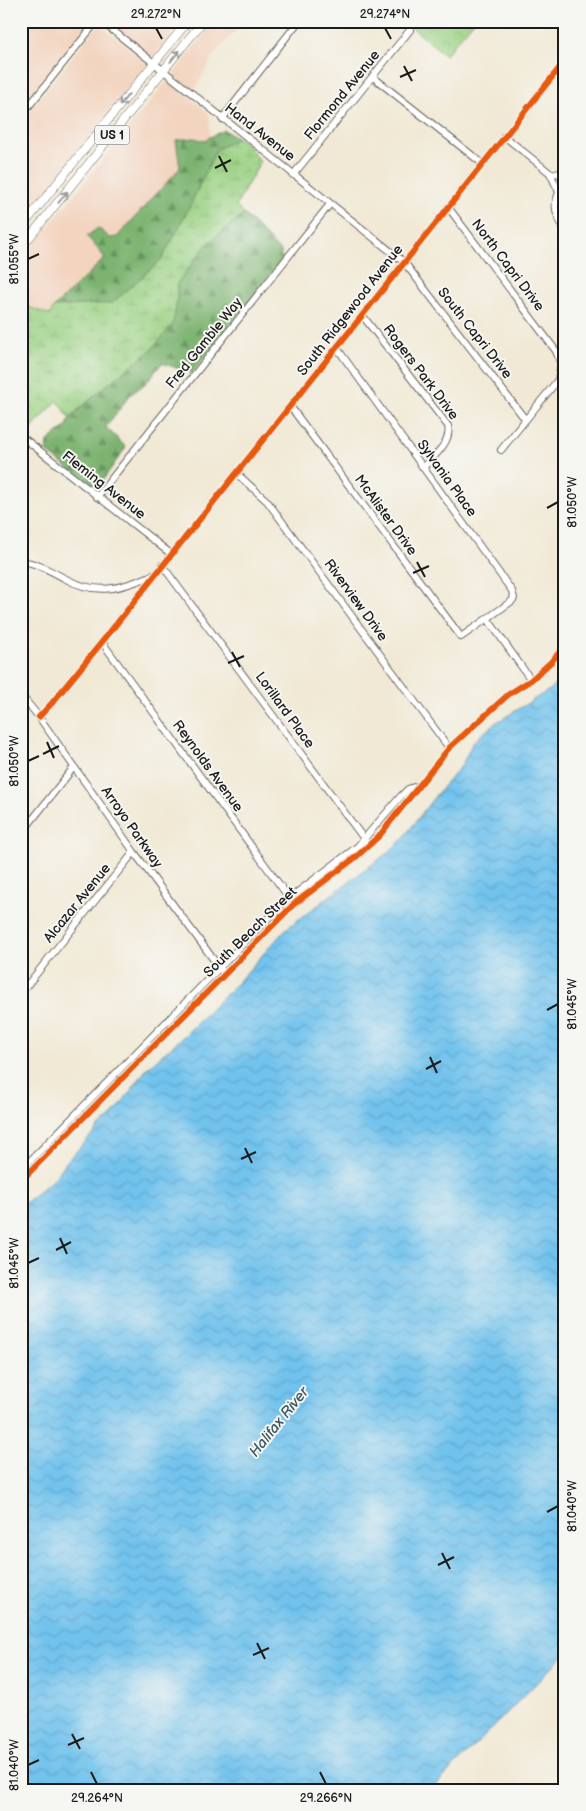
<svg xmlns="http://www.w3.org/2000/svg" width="586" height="1811" font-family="'Balsamiq Sans',sans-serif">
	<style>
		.built { fill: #f3d4bf }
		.forest { fill: url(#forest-firs); stroke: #4c6846 }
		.wetland { fill: url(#wetland-marsh); stroke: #5b764f }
		.park { fill: url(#park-crowns); stroke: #5b764f }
		.water { fill: url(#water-waves); stroke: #466f84 }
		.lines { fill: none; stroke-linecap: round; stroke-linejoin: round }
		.minor-casing { stroke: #67645d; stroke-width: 8 }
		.major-casing { stroke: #67645d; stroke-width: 9 }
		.minor { stroke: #fff; stroke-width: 6 }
		.major { stroke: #fff; stroke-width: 8 }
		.cycleway-casing { stroke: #f6f6f2; stroke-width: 9 }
		.cycleway { stroke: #e8590c; stroke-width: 6 }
		.oneway { stroke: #999 }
		.ticks { fill: none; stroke: #1c1c1c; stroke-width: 2 }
		.labels { text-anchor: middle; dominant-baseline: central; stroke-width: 4; stroke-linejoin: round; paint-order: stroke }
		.shield { fill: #f6f6f2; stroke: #5d5d5c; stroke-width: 1 }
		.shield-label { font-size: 12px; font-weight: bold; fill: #1c1c1c }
		.street-label { font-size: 14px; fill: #1c1c1c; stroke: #f6f6f2 }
		.water-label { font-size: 15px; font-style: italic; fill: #3a5665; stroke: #f6f6f2 }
		.neatline { fill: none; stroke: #1c1c1c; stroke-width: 2 }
		.ticks-label { font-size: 12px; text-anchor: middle; fill: #1c1c1c }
	</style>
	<defs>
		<pattern id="forest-firs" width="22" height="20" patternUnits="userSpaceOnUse" patternTransform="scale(1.25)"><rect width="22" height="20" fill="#7bb370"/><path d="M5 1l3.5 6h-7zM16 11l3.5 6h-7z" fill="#64915b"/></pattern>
		<pattern id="wetland-marsh" width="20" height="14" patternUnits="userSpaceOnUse" patternTransform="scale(1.25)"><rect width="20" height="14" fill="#9ad182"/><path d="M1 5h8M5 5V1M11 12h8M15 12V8" fill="none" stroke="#84b370"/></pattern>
		<pattern id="park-crowns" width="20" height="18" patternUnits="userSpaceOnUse" patternTransform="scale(1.25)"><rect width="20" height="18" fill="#9ad182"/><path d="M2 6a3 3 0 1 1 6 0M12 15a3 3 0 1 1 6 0" fill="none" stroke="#84b370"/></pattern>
		<pattern id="water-waves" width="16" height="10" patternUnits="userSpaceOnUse" patternTransform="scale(1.25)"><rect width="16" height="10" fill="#71c2ed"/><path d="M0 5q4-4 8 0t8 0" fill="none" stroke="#61a6cb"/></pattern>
	</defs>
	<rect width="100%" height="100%" fill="#f6f6f2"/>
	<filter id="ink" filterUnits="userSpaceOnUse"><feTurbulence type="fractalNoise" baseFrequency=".02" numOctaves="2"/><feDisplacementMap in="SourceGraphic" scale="10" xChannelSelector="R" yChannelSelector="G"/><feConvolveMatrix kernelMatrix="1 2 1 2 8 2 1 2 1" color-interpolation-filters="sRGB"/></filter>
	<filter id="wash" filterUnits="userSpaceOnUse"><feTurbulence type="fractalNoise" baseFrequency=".0096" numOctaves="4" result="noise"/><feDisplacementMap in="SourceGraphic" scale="20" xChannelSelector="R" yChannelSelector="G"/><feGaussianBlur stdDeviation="1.12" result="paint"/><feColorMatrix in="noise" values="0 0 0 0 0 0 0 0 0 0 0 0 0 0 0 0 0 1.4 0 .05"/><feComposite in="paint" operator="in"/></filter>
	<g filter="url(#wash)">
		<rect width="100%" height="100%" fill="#f1e9d5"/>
		<path class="built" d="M21,21H93L21,111Z
			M106,21H182L153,58Z
			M214,21H245L214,54L194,92L173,75Z
			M99,24L148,64L21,221V121Z
			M168,80L203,108L209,115L210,137L205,141L194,138L180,168L117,238L87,236L105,258L55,305L50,315L26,306L21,307V260Z"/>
		<path class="forest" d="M224,130L238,138L216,150L189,208L162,259L112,303L54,307L105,258L87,236L98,228L110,238L117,237L180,168L176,140L194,138L205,141L208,138Z
			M244,214L282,253L280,256L283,258L192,373L162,363L146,383L130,395L106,427L126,447L96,490L47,452L48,441L67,426L70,418L173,324L177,300V283L208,243Z"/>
		<path class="wetland" d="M238,138L245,142L260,162L236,206L244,214L208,243L177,283V300L173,324L152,349L107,385L69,418L62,406L57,401L28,433L21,427V307L26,306L50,315L54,307L112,303L162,259L189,208L216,150Z"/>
		<path class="park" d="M404,21H474L445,55Z"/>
		<path class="water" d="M565,671V1654L431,1790H21V1206L55,1178L67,1161L103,1123L111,1118L148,1067L185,1035L238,982L286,929L390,851L405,836L435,796L462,765L473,742L494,724L551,689Z"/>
	</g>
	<g filter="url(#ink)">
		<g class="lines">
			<defs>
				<path id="minor" d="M101,21L404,262L525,419
					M557,71L565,77
					M373,77L483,164
					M21,116L97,21
					M222,119L299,21
					M504,136L550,173L559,192
					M550,173L565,174
					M293,175L410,30
					M565,180C554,202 551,208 565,230
					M448,207L556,351L561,364L558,380L501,450
					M362,315L448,426C452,442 433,457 423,468
					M290,406L461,637L512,601L514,598L512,591L337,348
					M21,436L171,554
					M236,473L267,501L449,748
					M97,497L330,204
					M21,561C37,563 51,571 64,578C97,596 120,589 153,575
					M162,565L367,843
					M487,618L531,680
					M102,642L290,899
					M21,695L39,717L134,852L222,971
					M39,717L52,703L102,642L565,61
					M21,834L74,767
					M21,993L134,852
					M21,1170L282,904L357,847L401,796L408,789L420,785
					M21,1181L294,904L356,857L380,835L449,748L509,694L531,680L551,662L565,646"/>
				<path id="major" d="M21,228L188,21
					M21,248L203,21"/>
			</defs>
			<use href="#minor" class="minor-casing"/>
			<use href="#major" class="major-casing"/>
			<use href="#minor" class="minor"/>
			<use href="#major" class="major"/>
			<defs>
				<path id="cycleway" d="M39,717L52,703L102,642L565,61
					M21,1181L294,904L356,857L380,835L449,748L509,694L531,680L551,662L565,646"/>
			</defs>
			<use href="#cycleway" class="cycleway-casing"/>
			<use href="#cycleway" class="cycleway"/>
		</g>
		<defs><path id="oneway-shaft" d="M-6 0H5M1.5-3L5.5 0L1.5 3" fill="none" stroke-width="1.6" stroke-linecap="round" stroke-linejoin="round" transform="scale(1.25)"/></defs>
		<g class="oneway">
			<use href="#oneway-shaft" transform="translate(175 56) rotate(-51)"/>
			<use href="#oneway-shaft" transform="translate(124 100) rotate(129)"/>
			<use href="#oneway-shaft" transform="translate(63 197) rotate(-51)"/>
		</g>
	</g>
	<path class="ticks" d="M156,28L162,39M385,28L391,39M404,66L412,81M400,77L416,70M219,156L227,172M215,168L231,160M28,259L39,254M547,508L558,502M417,562L425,577M413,573L429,566M232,652L240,667M228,663L244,656M47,742L54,758M43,754L59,746M28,761L39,756M547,1010L558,1004M430,1057L437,1073M426,1069L441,1061M245,1148L252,1163M241,1159L256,1152M60,1238L67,1254M56,1250L71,1242M28,1263L39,1258M547,1512L558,1506M442,1553L450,1569M438,1565L454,1557M257,1643L265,1659M253,1655L269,1648M72,1734L80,1749M68,1745L84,1738M28,1765L39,1760M91,1772L97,1784M320,1772L326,1784"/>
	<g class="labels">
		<rect class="shield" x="94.5" y="125.5" width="35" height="19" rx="4"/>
		<g class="shield-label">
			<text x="112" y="135">US 1</text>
		</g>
		<g class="street-label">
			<text transform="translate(342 95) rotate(-51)">Flormond Avenue</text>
			<text transform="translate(260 132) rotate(38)">Hand Avenue</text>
			<text transform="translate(508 265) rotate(53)">North Capri Drive</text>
			<text transform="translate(350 310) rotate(-52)">South Ridgewood Avenue</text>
			<text transform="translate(475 333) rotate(52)">South Capri Drive</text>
			<text transform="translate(204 343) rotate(-51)">Fred Gamble Way</text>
			<text transform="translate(421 372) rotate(53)">Rogers Park Drive</text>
			<text transform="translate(447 478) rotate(54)">Sylvania Place</text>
			<text transform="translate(104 485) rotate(38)">Fleming Avenue</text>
			<text transform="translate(386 515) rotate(54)">McAlister Drive</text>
			<text transform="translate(356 600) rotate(54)">Riverview Drive</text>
			<text transform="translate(285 710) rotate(54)">Lorillard Place</text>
			<text transform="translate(208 766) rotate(54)">Reynolds Avenue</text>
			<text transform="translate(132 827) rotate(55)">Arroyo Parkway</text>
			<text transform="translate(77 903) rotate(-51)">Alcazar Avenue</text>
			<text transform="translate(250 932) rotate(-44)">South Beach Street</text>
		</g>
		<g class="water-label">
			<text transform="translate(279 1422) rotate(-51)">Halifax River</text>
		</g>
	</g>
	<rect width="586" height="1811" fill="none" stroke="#f6f6f2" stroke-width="55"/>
	<rect x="28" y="28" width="530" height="1756" class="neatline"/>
	<g class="ticks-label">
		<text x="156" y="18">29.272°N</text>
		<text x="385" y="18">29.274°N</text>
		<text transform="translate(14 259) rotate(-90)" y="4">81.055°W</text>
		<text transform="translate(572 502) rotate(-90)" y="4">81.050°W</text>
		<text transform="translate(14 761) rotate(-90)" y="4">81.050°W</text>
		<text transform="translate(572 1004) rotate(-90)" y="4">81.045°W</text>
		<text transform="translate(14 1263) rotate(-90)" y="4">81.045°W</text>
		<text transform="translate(572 1506) rotate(-90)" y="4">81.040°W</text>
		<text transform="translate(14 1765) rotate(-90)" y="4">81.040°W</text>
		<text x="97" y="1802">29.264°N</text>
		<text x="326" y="1802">29.266°N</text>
	</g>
</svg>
